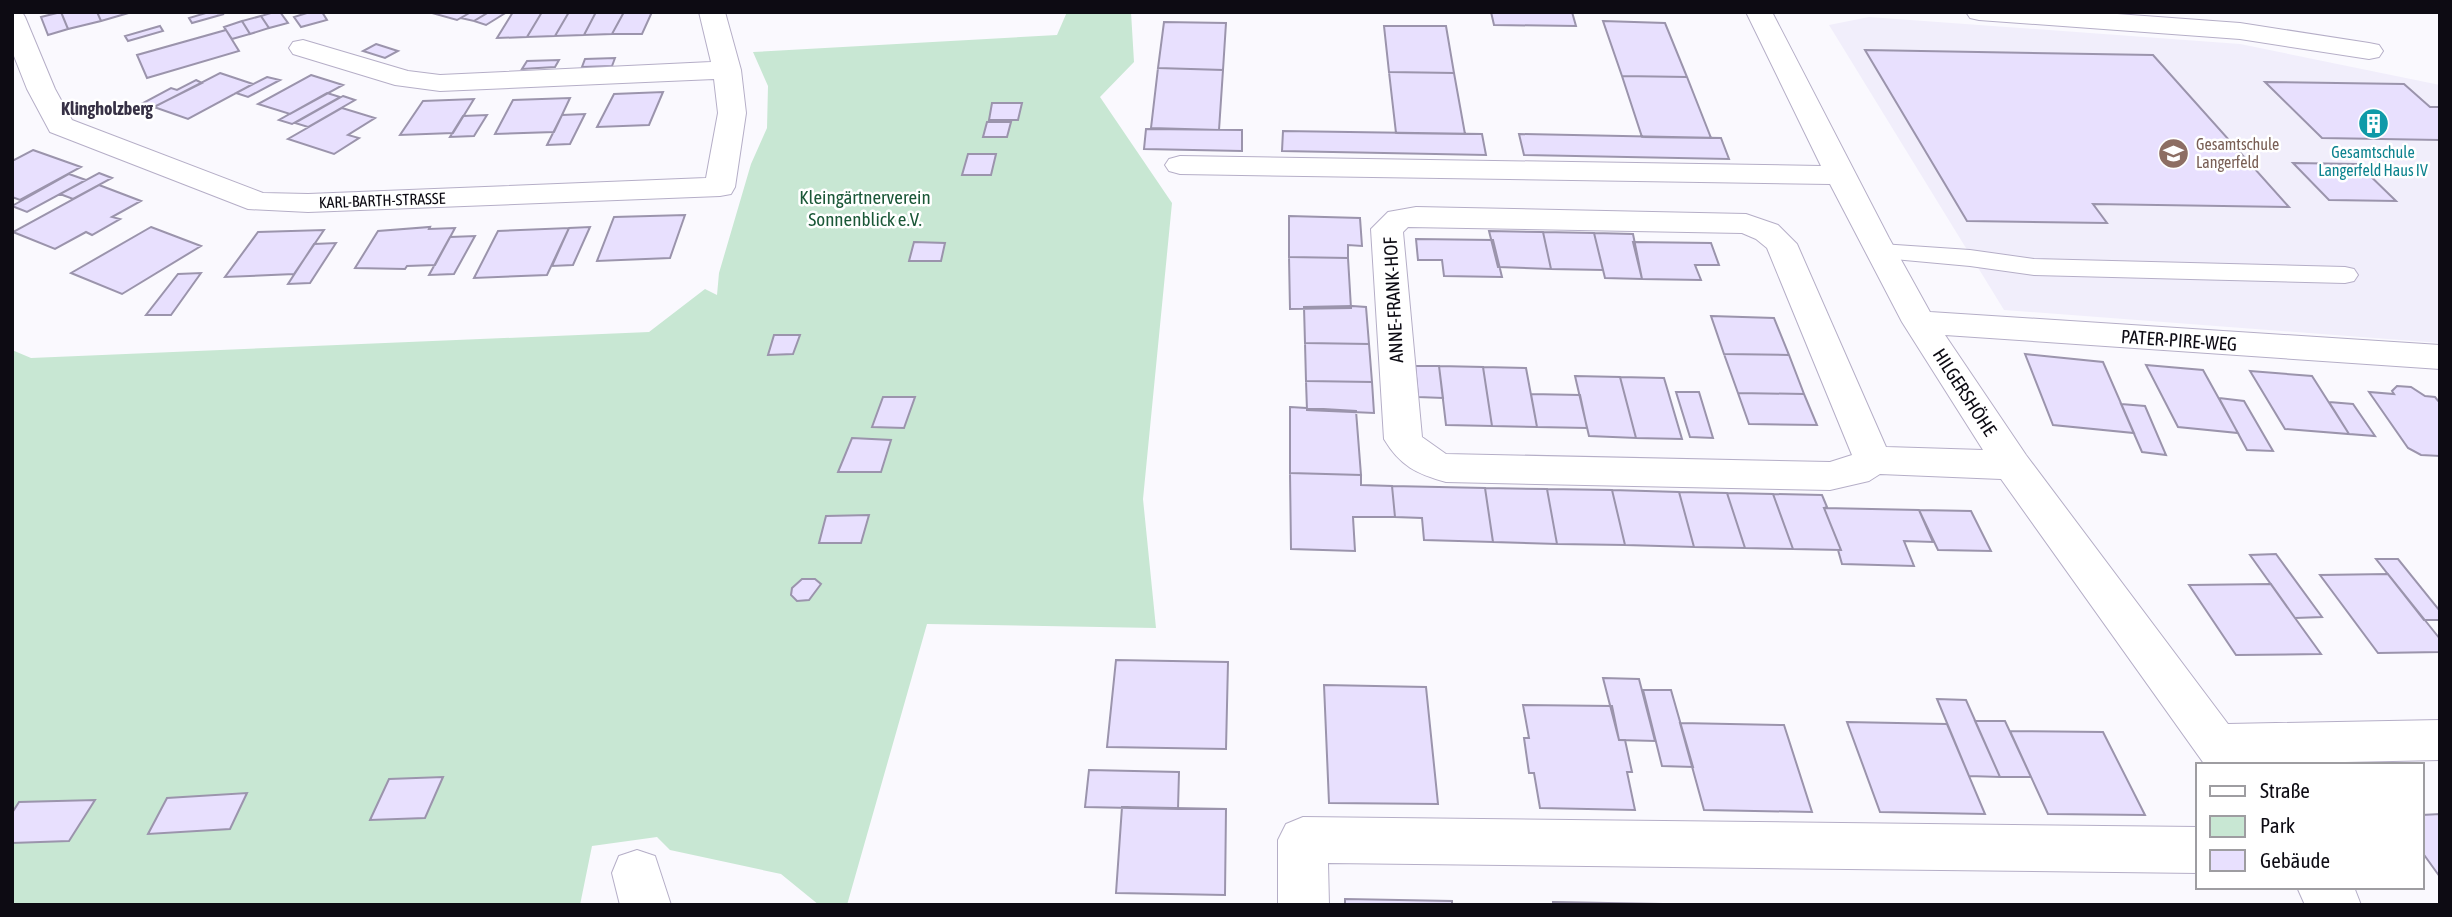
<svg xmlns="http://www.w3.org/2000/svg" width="2452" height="917" font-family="'Asap Condensed',sans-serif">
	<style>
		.built { fill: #f1eefb }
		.green { fill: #c8e7d3 }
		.building { fill: #e8e0fe; stroke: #9b94ac; stroke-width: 2 }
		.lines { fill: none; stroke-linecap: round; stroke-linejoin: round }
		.service-casing { stroke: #b5aec7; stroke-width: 2 }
		.minor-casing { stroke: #b5aec7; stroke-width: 2 }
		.service { fill: #fff; fill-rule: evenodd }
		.minor { fill: #fff; fill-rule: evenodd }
		.labels { text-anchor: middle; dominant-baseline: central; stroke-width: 5; stroke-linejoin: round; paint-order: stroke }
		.far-education-label { font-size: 16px; fill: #785e54; stroke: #fff; text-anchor: start }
		.far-culture-label { font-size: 16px; fill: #0d838f; stroke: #fff }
		.far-street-label { font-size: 16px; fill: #0d0b13; stroke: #fff }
		.far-neighbourhood-label { font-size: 18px; font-weight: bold; fill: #373145; stroke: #fff }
		.park-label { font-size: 19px; fill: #1a5737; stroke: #fff }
		.street-label { font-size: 19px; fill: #0d0b13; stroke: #fff }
	</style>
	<rect width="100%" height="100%" fill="#faf9fe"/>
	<path class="built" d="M1869,17L2240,44L2440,85V343L2004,310L1829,25Z"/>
	<path class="green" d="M1067,12H1131L1134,62L1100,97L1172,203L1143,499L1156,628L927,624L847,905H819L781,874L670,850L657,837L592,846L580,905H12V350L31,358L649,332L705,289L717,295L719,273L751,164L767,128L768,86L753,52L1057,35Z"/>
	<path class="building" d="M61,12H97L101,21L68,29Z
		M61,12L68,29L48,35L41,17Z
		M97,12H132L101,21Z
		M209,12L224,14L192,23L189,18Z
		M274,12H280L288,23L269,28L261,16Z
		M310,12H322L327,20L301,27L294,17Z
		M434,12H471L457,20L432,13Z
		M471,12H489L474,21L461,18Z
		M489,12H507L486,25L474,21Z
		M513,12H542L527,37L497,38Z
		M542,12H569L555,36L527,37Z
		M569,12H596L584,35L555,36Z
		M596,12H624L612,34L584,35Z
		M624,12H652L642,34H612Z
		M1491,12H1572L1576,26L1494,25Z
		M261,16L269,28L250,34L242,21Z
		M242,21L250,34L232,39L224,27Z
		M1603,21L1665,23L1687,77L1622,76Z
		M1164,22L1226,23L1223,70L1158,68Z
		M160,26L163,31L128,41L125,36Z
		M1384,26H1446L1454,73L1389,72Z
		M226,30L239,51L147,78L137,55Z
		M376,44L398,51L385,58L363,51Z
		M1865,50L2153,55L2289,207L2093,204L2107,223L1967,221Z
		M615,58L612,66L582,67L585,59Z
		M559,60L555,67L522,69L527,61Z
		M1158,68L1223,70L1219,130L1151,128Z
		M1389,72L1454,73L1465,134L1396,133Z
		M220,73L253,84L188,119L154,107Z
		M311,75L343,85L290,114L258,104Z
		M1622,76L1687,77L1711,138L1642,137Z
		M267,77L280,80L248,97L236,93Z
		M196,80L202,83L154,107L143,103L171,88L177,90Z
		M2265,82L2404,84L2430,107H2440V140L2322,138Z
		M663,92L649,125L597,127L614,94Z
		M327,93L340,97L292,124L279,120Z
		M343,96L355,100L308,127L295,123Z
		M570,98L554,132L495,134L513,100Z
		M474,99L453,133L400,135L423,101Z
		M992,103H1022L1018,120H989Z
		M342,108L375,118L348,135L359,138L334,154L288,139Z
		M585,114L570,144L547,145L562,115Z
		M487,115L474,136L450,137L463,116Z
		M987,122H1011L1007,137H983Z
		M1146,129L1242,130V151L1144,149Z
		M1283,131L1482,134L1486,155L1282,151Z
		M1519,134L1721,138L1729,159L1524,155Z
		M33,150L81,167L20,200L12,197V161Z
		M968,154H996L991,175H962Z
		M2293,163L2358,164L2396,201L2329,200Z
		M99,173L112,178L73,199L60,194Z
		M69,174L86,180L27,212L12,206Z
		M99,185L141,201L112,217L120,219L92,235L86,232L55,249L13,232Z
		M685,215L670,258L597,261L614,217Z
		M1289,216L1360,218L1362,246L1348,245V258L1289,257Z
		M151,227L201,246L122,294L71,273Z
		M430,227L429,229L455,228L435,265L407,266L405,269L355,268L378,231Z
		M590,227L573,265L552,266L569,228Z
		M569,228L547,275L474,278L498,231Z
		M324,230L294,274L225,277L258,232Z
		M1489,231L1543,232L1551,269L1498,267Z
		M1543,232L1594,233L1603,270L1551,269Z
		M1594,233L1633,234L1642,279L1605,278Z
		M475,236L454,274L429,275L450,237Z
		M1416,239L1493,240L1502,277L1444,276L1442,260H1418Z
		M914,242L945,243L941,261H909Z
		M1633,242L1711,243L1719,265H1695L1701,280L1642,279Z
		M336,243L310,283L288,284L314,244Z
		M1289,257L1348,258L1351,308L1290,309Z
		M201,273L171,315H146L178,274Z
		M1352,306L1366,307L1369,344L1305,343L1304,307Z
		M1711,316L1774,318L1789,355L1724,354Z
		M774,335H800L793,354L768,355Z
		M1305,343L1369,344L1372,382L1306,381Z
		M1724,354L1789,355L1804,394L1738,393Z
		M2025,354L2103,362L2134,433L2053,425Z
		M2146,365L2203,370L2238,433L2178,427Z
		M1415,366H1439L1443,398L1418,397Z
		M1439,366L1483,367L1492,426L1446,425Z
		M1483,367L1526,368L1537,427L1492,426Z
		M2250,371L2312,376L2349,434L2285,429Z
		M1575,376L1620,377L1636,438L1589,436Z
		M1620,377L1664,378L1682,439L1636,438Z
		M1306,381L1372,382L1374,413L1307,410Z
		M2397,386L2411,387L2425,396L2435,397L2440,403V456L2421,455L2408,448L2369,392L2394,394L2392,391Z
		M1676,392H1699L1713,438L1690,437Z
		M1738,393L1804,394L1817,425L1749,424Z
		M1531,394L1580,395L1587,428L1537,427Z
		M883,397H915L904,428L872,427Z
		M2219,398L2244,401L2273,451L2247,450Z
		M2329,402L2353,404L2375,436L2349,434Z
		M2121,404L2145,406L2166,455L2142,452Z
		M1290,407L1356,411L1361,475L1290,473Z
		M852,438L891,440L881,472H838Z
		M1290,473L1361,475V485L1392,486L1395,517H1353L1355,551L1291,549Z
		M1392,486L1485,488L1493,542L1424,540L1422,518L1395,517Z
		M1485,488L1547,489L1557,544L1493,542Z
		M1547,489L1612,490L1625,545L1557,544Z
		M1612,490L1679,492L1694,547L1625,545Z
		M1679,492L1727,493L1745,548L1694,547Z
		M1727,493L1773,494L1793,549L1745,548Z
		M1773,494L1822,495L1827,507L1824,508L1841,550L1793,549Z
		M1824,508L1919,510L1933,542L1904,541L1914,566L1842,564L1838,550H1841Z
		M1919,510L1971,511L1991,551L1938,550Z
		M869,515L861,543H819L826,516Z
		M2276,554L2322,617L2295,618L2250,555Z
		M2376,559H2398L2440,611V620H2424Z
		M2388,574L2440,639V652L2378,653L2320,575Z
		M802,579H815L821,584L809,600L797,601L791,595L792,588Z
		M2271,584L2295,618L2321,654L2236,655L2189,585Z
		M1116,660L1228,662L1226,749L1107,747Z
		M1603,678L1639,679L1655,741L1619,740Z
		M1324,685L1426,687L1438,804L1329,803Z
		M1643,690H1671L1693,767L1662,766Z
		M1937,699L1966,700L2000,777L1969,776Z
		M1523,705L1612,706L1619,740H1625L1632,772H1627L1635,810L1540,808L1534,773H1529L1524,738H1529Z
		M1975,721H2005L2031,777H2000Z
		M1847,722L1947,724L1985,814L1880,812Z
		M1680,723L1784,725L1812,812L1704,810Z
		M2010,731L2103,732L2145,815L2048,814Z
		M1089,770L1179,772L1178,809L1085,807Z
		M443,777L425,818L370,820L389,779Z
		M247,793L230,829L148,834L167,798Z
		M95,800L69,841L12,843V813L19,802Z
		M1122,807L1226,809L1225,895L1116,893Z
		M2440,814V877L2422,852V815Z
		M1345,899L1452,901V905H1345Z
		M1553,902L1662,904V905H1553Z"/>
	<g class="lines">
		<defs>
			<path id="service" d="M1881,244L1970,250L2034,259L2345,267L2354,269L2358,275L2354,281L2345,283L2034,275L1970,266L1872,257L1868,252L1872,247Z"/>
			<path id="minor" d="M12,12H22L25,17L55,89L72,120L263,193L308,194L706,178L718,113L714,79L440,91L395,85L293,54L289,48L293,42L303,40L408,71L440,75L711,62L699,12H725L741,70L746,113L735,187L731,194L720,196L308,212L248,209L50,132L27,89L12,51Z
				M1746,12H1772L1889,238L1930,312L2440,345V369L1945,335L2026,455L2228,724L2440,720V760L2205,765L2001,479L1880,474L1869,481L1830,490L1446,482C1417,474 1400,466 1384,439L1371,229L1388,212L1416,207L1746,214L1778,225L1797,244L1886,447L1983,450L1902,322L1830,184L1180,174L1169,171L1165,165L1169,159L1180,156L1821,166ZM1408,227L1742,233L1756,239L1767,248L1852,455L1830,462L1446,454L1422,437L1403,232Z
				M1966,12H2090L2240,23L2369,43L2379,45L2383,51L2379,57L2369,59L2240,39L1979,20L1970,18Z
				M1303,817L2198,827V873L1328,863L1329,905H1278V840L1286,824Z
				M637,850L655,856L671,905H620L612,873L619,856Z
				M2297,887H2354L2361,905H2305Z"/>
		</defs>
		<use href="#service" class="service-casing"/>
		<use href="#minor" class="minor-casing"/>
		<use href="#service" class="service"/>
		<use href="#minor" class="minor"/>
	</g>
	<defs>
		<symbol id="building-disc" viewBox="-11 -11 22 22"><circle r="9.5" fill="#0f9aa8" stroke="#fff"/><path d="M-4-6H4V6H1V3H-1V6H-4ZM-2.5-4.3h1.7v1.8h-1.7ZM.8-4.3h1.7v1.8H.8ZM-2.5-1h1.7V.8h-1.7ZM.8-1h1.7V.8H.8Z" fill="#fff"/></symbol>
		<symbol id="school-disc" viewBox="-11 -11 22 22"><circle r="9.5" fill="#8d6e63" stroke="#fff"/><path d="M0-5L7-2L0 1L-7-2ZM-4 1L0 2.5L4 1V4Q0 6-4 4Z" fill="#fff"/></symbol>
	</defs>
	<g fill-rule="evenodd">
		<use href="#building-disc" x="2356" y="106" width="35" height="35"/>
		<use href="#school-disc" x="2156" y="136" width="35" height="35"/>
	</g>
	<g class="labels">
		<g class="far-education-label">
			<text x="2196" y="144">Gesamtschule<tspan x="2196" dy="18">Langerfeld</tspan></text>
		</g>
		<g class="far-culture-label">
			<text x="2373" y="152">Gesamtschule<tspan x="2373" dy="18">Langerfeld Haus IV</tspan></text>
		</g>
		<g class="far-street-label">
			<text transform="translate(382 200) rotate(-2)">KARL-BARTH-STRASSE</text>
		</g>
		<g class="far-neighbourhood-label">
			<text x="107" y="108">Klingholzberg</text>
		</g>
		<g class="park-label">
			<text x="865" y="197">Kleingärtnerverein<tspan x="865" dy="22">Sonnenblick e.V.</tspan></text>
		</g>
		<g class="street-label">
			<text transform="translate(1393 300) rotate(-93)">ANNE-FRANK-HOF</text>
			<text transform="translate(2179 340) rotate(4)">PATER-PIRE-WEG</text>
			<text transform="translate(1965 392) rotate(57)">HILGERSHÖHE</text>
		</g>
	</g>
	<rect width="2452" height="917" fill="none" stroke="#0d0b13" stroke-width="28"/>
	<rect x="2196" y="763" width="228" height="126" fill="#ffffff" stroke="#9e9da1" stroke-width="2"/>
	<rect x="2210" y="786" width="35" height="10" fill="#ffffff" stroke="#9e9da1" stroke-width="2"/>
	<text x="2260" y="798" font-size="21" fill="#0d0b13">Straße</text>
	<rect x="2210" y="816" width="35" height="21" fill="#c8e7d3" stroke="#9e9da1" stroke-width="2"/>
	<text x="2260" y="833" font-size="21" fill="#0d0b13">Park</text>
	<rect x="2210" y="850" width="35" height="21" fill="#e8e0fe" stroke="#9e9da1" stroke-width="2"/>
	<text x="2260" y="868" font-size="21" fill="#0d0b13">Gebäude</text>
</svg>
